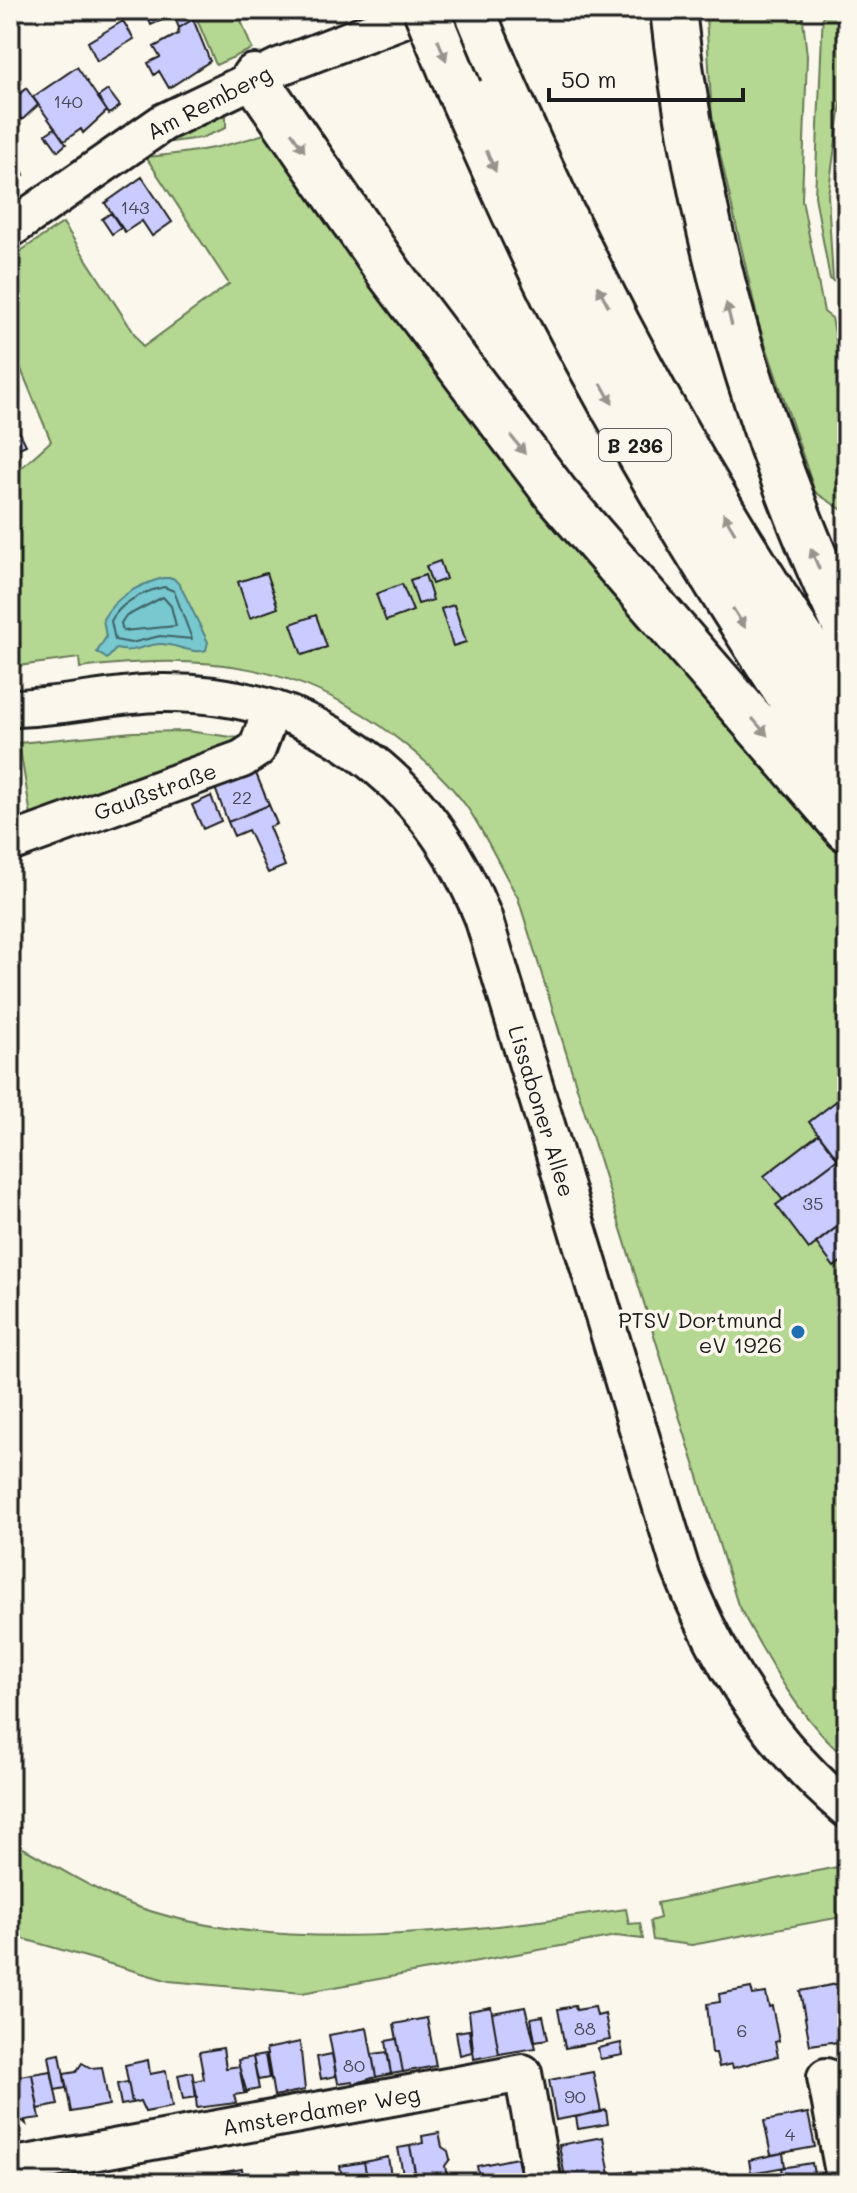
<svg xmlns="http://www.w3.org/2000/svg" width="857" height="2193" font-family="Mali,sans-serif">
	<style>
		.green { fill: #b4d792; stroke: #687a57; stroke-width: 2 }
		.water { fill: #77c8cf; stroke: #538387; stroke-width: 2 }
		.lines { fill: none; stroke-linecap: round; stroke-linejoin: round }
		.shore { stroke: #406164; stroke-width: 2 }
		.building { fill: #caccff; stroke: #1c1c1c; stroke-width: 2 }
		.minor-casing { stroke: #1c1c1c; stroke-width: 42 }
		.highway-casing { stroke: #1c1c1c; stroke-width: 50 }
		.minor { stroke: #fbf7ec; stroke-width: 36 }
		.highway { stroke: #fbf7ec; stroke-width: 44 }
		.highway-bridge-casing { stroke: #1c1c1c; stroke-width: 50; stroke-linecap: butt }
		.highway-bridge { stroke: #fbf7ec; stroke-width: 44 }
		.oneway { fill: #97948e }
		.poi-dot { fill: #1f6fb2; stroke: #fbf7ec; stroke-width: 3 }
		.labels { text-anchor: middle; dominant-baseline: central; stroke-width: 7; stroke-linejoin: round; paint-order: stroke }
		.number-label { font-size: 18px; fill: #484855 }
		.shield { fill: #fbf7ec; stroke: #5f5e5a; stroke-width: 2 }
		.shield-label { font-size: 20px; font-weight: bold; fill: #1c1c1c }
		.street-label { font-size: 22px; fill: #1c1c1c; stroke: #fbf7ec }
		.poi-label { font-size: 22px; fill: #1c1c1c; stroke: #fbf7ec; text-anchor: end }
	</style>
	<rect width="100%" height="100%" fill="#fbf7ec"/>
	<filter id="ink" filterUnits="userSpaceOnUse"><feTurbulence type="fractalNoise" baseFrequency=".0125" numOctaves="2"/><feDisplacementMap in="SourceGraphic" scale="16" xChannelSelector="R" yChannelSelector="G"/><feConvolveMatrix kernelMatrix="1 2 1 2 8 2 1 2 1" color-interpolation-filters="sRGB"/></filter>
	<g filter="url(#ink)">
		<path class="green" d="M193,10H237L252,49L216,65Z
			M723,10H802L807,56L802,200L824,312L832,318L847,394V513L815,492L759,325L712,119L706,15Z
			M823,10H847V64L828,195L833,281L830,279L815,196Z
			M226,111V128L201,138L164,143L194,124Z
			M273,131L372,282L534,502L847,862V1759C799,1719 768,1660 738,1605L518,898C502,870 488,840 471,813C452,784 425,760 398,739C301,662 199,652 80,668L79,658L10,667V478L51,441L10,343V258L63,223L143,347L229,284L146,157C194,153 227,147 273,131Z
			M187,731L247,739L33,828L19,743L133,732Z
			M10,1841C47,1860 84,1885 122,1901C269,1960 473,1931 626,1909L629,1924L640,1923L643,1939L616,1936L302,1993L169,1981L10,1935Z
			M847,1865V1916L692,1945L653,1940L650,1921L660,1918L657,1903Z"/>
		<path class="water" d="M163,578H173L180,585L208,642L206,650C194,655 176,644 161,644C145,644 134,654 116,649L107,659L97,652L106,637L103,619C116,596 138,585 163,578Z"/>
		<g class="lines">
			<path class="shore" d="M164,587L174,591L192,639L160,636L131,643L115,640L111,621C121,602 143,592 164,587Z
				M163,597L171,606L176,626L123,631L121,623L125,617Z"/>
		</g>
		<path class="building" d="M145,10H172L174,15L151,25Z
			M172,10H190L193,19L179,28Z
			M193,19L210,61L169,88L159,71L154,75L148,63L160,57L154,47L178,34L179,28Z
			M123,21L134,39L97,61L88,42Z
			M77,67L107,111L83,133L81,129L64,141L33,97Z
			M26,88L38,105L22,120L10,103Z
			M108,90L120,106L109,114L98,97Z
			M55,128L66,144L58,151L46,134Z
			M16,154L24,175L10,180V156Z
			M142,177L172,222L152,236L142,221L125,232L105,203Z
			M111,213L121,228L112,234L102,219Z
			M10,412L26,445L10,452Z
			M440,561L446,579L432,584L426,566Z
			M266,573L278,608L250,618L238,582Z
			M425,575L433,600L418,604L410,580Z
			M402,584L413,611L386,621L376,594Z
			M454,605L466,642L453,646L441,609Z
			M316,615L327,647L302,655L291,624Z
			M255,771L269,805L228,822L215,788Z
			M211,796L221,821L203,829L192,805Z
			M269,805L277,824L269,827L285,866L268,873L248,830L234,836L228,822Z
			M847,1093V1171L809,1122Z
			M819,1134L838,1159L783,1200L764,1176Z
			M838,1159L847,1171V1219L809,1249L776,1205Z
			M847,1219V1257L834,1267L816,1243Z
			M847,1982V2039L840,2045L831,2042L810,2045L800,1991Z
			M751,1988L753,1995L766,1993L769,2007L772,2006L779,2041L775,2042L778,2056L733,2068L732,2064L719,2067L716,2053H712L707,2004L720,2002L719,1994Z
			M575,2006L576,2010L595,2007L597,2016L605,2014L610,2040L565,2048L558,2009Z
			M491,2007L499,2054L474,2059L469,2011Z
			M525,2007L536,2048L499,2054L492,2013Z
			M543,2016L548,2039L535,2041L531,2018Z
			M427,2018L436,2066L403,2072L394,2024Z
			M367,2028L376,2077L353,2084L352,2081L338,2083L329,2035Z
			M469,2030L472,2052L460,2055L456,2032Z
			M397,2039L403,2072L391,2074L386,2041Z
			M300,2042L305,2090L274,2096L266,2049Z
			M621,2043L623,2055L600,2059L598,2048Z
			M223,2048L226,2068L239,2066L247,2093L234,2095L236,2103L197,2108L194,2081L204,2079L199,2052Z
			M387,2052L391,2074L376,2077L372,2054Z
			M60,2054L66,2088L55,2090L49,2056Z
			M332,2054L336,2076L321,2079L317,2057Z
			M265,2055L269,2078L258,2080L253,2057Z
			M253,2057L259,2089L244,2092L238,2060Z
			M148,2060L150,2074L166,2071L172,2107L145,2112L140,2101L132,2103L125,2065Z
			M82,2063L91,2068L102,2067L109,2105L71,2112L64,2074L76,2072Z
			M10,2065L20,2076L32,2074L40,2118L25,2120L26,2124L23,2121L11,2123L10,2127Z
			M51,2071L58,2105L38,2109L32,2074Z
			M192,2072L197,2097L183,2099L178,2075Z
			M593,2072L601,2112L556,2120L549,2080Z
			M128,2082L132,2103L121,2105L117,2084Z
			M606,2110L608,2124L578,2129L576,2117Z
			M808,2113L815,2147L771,2155L764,2121Z
			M439,2133L442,2147L448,2151L450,2159L445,2166L448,2183H417L410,2146L423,2143L422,2136Z
			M603,2137L610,2175L566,2183L559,2145Z
			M410,2146L415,2171L403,2174L398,2148Z
			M783,2153L785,2167L751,2173L749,2160Z
			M388,2157L392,2183H368L364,2162Z
			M517,2158L522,2183H480L477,2166Z
			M364,2162L368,2183H343L340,2166Z
			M812,2163L814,2174L783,2180L781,2168Z
			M242,2169L245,2183H219L218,2173Z
			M296,2171L301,2177L308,2175L309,2183H273L287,2179L290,2172Z
			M632,2171L634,2183H599L598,2178Z"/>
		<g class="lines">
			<defs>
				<path id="minor" d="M10,229L164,122L281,66L427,10
					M10,708C61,708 111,694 161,693C314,691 427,778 483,917L680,1567C717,1661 769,1744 847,1809
					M10,843L242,759L257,749L272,709
					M826,2077L846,2183
					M10,2167L523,2073L543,2183"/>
				<path id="highway" d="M472,10C571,255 698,488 847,707
					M673,10C697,226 755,433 847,630
					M254,77L390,274L557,495L847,829
					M459,90C492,164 524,238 561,310C646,473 742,630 847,781"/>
			</defs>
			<use href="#minor" class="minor-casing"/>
			<use href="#highway" class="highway-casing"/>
			<use href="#minor" class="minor"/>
			<use href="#highway" class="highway"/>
			<defs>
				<path id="highway-bridge" d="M426,10L459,90"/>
			</defs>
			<use href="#highway-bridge" class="highway-bridge-casing"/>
			<use href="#highway-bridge" class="highway-bridge"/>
		</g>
		<defs><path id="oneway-solid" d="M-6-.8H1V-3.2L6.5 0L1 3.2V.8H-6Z" transform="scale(2)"/></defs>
		<g class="oneway">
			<use href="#oneway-solid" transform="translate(442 50) rotate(68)"/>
			<use href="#oneway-solid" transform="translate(298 142) rotate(55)"/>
			<use href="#oneway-solid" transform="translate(491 161) rotate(66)"/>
			<use href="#oneway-solid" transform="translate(603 296) rotate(-118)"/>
			<use href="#oneway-solid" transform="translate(729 314) rotate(-104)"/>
			<use href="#oneway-solid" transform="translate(607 394) rotate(61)"/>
			<use href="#oneway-solid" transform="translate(518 445) rotate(52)"/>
			<use href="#oneway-solid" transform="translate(729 523) rotate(-121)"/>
			<use href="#oneway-solid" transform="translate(815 559) rotate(-112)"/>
			<use href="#oneway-solid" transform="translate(739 618) rotate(57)"/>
			<use href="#oneway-solid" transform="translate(760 727) rotate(49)"/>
		</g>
	</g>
	<circle class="poi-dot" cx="798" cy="1332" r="8"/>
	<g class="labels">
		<g class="number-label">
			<text x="68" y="101">140</text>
			<text x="135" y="207">143</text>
			<text x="242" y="797">22</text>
			<text x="813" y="1203">35</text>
			<text x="585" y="2028">88</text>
			<text x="742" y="2030">6</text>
			<text x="354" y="2065">80</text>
			<text x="575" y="2096">90</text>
			<text x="790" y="2134">4</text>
		</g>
		<rect class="shield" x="599" y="429" width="72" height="32" rx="6"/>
		<g class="shield-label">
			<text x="635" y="445">B 236</text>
		</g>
		<g class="street-label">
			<text transform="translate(209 102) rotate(-27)">Am Remberg</text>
			<text transform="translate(155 791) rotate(-20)">Gaußstraße</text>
			<text transform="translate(542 1111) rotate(73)">Lissaboner Allee</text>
			<text transform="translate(321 2110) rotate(-10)">Amsterdamer Weg</text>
		</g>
		<g class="poi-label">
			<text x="782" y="1319">PTSV Dortmund<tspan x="782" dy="25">eV 1926</tspan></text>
		</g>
	</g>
	<rect width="857" height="2193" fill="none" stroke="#fbf7ec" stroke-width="40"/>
	<rect x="20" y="20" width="817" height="2153" fill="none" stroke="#1c1c1c" stroke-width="3" filter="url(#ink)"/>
	<path d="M549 88v12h194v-12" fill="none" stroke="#1c1c1c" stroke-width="4"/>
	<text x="561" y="88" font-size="24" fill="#1c1c1c" stroke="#fbf7ec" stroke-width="6" paint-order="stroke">50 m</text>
</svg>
